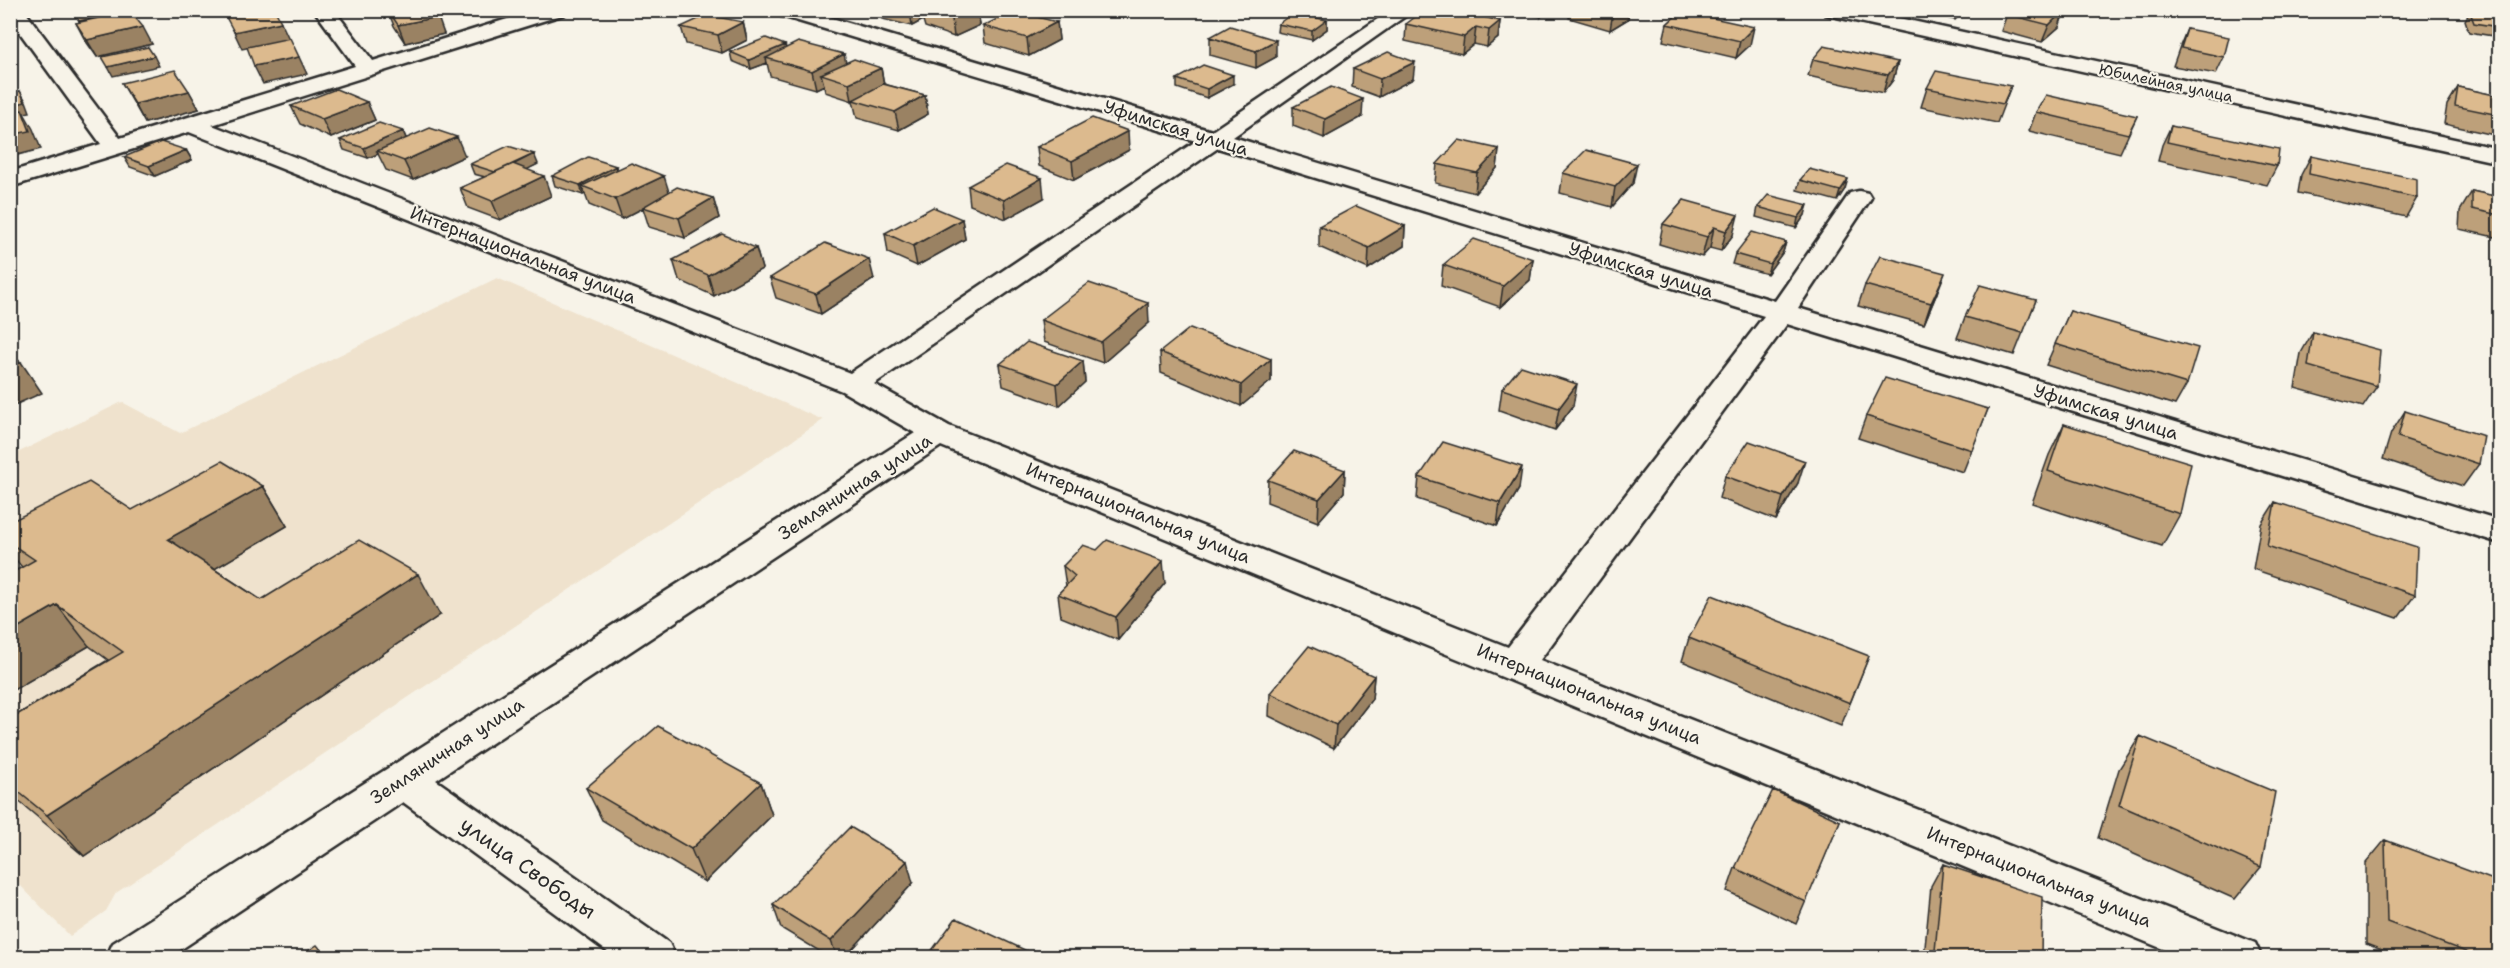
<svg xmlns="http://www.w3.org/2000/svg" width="2510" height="968" font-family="'Shantell Sans',sans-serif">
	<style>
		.built { fill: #efe2cd }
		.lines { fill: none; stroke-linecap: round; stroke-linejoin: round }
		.minor-casing { stroke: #2b2b2b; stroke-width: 5 }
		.minor { fill: #f7f3e8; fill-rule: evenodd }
		.wall { fill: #bda07a; stroke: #2b2b2b; stroke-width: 1.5 }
		.shaded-wall { fill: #9a8263; stroke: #2b2b2b; stroke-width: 1.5 }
		.building { fill: #dcba8e; stroke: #2b2b2b; stroke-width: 1.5 }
		.labels { text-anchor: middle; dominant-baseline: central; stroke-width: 4.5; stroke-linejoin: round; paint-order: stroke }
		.far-street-label { font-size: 15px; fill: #2b2b2b; stroke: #f7f3e8 }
		.street-label { font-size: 18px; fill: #2b2b2b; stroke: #f7f3e8 }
		.near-street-label { font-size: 21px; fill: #2b2b2b; stroke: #f7f3e8 }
	</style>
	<rect width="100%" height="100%" fill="#f7f3e8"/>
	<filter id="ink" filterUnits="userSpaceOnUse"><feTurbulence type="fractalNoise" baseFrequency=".0167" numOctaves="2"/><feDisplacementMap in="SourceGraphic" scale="12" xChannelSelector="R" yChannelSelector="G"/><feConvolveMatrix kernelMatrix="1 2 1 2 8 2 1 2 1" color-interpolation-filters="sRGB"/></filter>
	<g filter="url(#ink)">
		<path class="built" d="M497,278L823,420L116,893L106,911L70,936L11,876V456L122,402L180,433Z"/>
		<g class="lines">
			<defs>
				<path id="minor" d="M10,10H24L120,138L355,66L314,10H334L373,61L536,10H567L565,14L212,125L850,373L1196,141L775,14L773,10H805L1212,131L1391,10H1414L1233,137L1775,301L1850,193L1859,191L1868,193L1871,198L1798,308L2500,520V543L1787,324L1540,660L2255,943L2262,958H2185L941,446L436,780L669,943L676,958H616L403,802L168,958H106L113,943L915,433L842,391L189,132L10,187V172L101,144L10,19ZM1218,148L1764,316L1508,647L949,426L874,384Z
					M1823,10H1862L2500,149V163L1832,16L1825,14Z"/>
			</defs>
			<use href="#minor" class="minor-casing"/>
			<use href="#minor" class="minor"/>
		</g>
		<path class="wall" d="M378,10H433L444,34L405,43L394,26L390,16L383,17Z
			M837,10H859L849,14Z
			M881,10H978L980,25L954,37L925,27L923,20L912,26L882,19Z
			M1509,10H1547L1541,17Z
			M1570,10H1629L1628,19L1610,30L1569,18Z
			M1911,10H1963L1955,20Z
			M2011,10H2065L2059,27L2042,42L2001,31L2007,14Z
			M1681,11L1750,45L1736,58L1663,41L1667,24Z
			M74,12H123L152,44L97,57L85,40L76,23L80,22Z
			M2470,12L2499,16V37L2469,32L2465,20Z
			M1437,18L1500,21L1498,38L1487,47L1474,44L1462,54L1405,41L1406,24Z
			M1327,20V29L1312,40L1277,32L1278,24Z
			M743,22L747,40L722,53L686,44L681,27Z
			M1057,22L1059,40L1029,56L985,43L983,26Z
			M2187,29L2224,57L2216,74L2173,66L2180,46Z
			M1210,37L1276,57L1256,68L1210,55Z
			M785,45L786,48L846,63L881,68L884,84L925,95L928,114L899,130L857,118L853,101L825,92L824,85L816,89L770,76L767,63L751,69L732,61L730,52Z
			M1813,59L1898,62L1893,80L1883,93L1808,76Z
			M1353,69L1413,79L1379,97L1352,87Z
			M1177,79L1233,84L1207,98L1177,88Z
			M122,83L189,91L199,109L145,123Z
			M2011,86L1997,123L1921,107L1927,88Z
			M2458,87L2499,96V136L2444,124L2447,105Z
			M367,102L375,120L331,138L300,124L291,106Z
			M1293,107L1362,117L1324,138L1293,126Z
			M2036,112L2137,116L2120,153L2029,131Z
			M2171,126L2277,166L2267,185L2158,161L2162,145Z
			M403,131L406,138L465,156L413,180L386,170L378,154L368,158L344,150L340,140Z
			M1037,147L1129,150L1074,180L1039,166Z
			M1499,149L1497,168L1475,193L1435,183L1437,164Z
			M186,150L192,160L155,176L130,167L124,157Z
			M2311,156L2417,198L2406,217L2298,193L2301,175Z
			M470,164H538L527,169L551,196L500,220L468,208L460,188L485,177L474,174Z
			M617,169L669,192L713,198L719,218L685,238L649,227L643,208L622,219L589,205L585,194L583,195L555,186L552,176Z
			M1563,173L1633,183L1612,207L1560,193Z
			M1800,180L1845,189L1837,201L1797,190Z
			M968,186L1044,198L1006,219L970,205Z
			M2472,191L2499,197V238L2459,229L2460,211Z
			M1684,200L1733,235L1721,251L1710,248L1702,257L1659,244L1663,224Z
			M1758,207L1805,215L1796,228L1756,217Z
			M962,219L965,239L917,266L888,253L885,233Z
			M1319,226H1405L1404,246L1368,269L1319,247Z
			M1786,242L1783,252L1767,274L1732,264L1735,254Z
			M756,248L762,269L714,296L679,280L673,260Z
			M1533,259L1530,280L1500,307L1441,286L1443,265Z
			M770,278L874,279L821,314L776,298Z
			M1865,285L1937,293L1924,324L1858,306Z
			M2036,300L2014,355L1957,338L1965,317Z
			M2070,311L2187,384L2175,405L2046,365Z
			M1041,320L1149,323L1103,363L1044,342Z
			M2313,332L2377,386L2363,407L2295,388L2301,353Z
			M1160,352L1271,359V381L1241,406L1161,373Z
			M1083,361L1085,382L1059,406L1003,386L1000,364Z
			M1502,389L1573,406L1555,430L1499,410Z
			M1988,409L1963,472L1858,438L1866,416Z
			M2405,411L2479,464L2463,486L2383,459L2391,433Z
			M2064,424L2180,514L2162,546L2032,503L2049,455Z
			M1345,470L1344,492L1318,522L1267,502L1268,480Z
			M1725,476L1798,483L1776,520L1719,498Z
			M1419,477L1519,489L1497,526L1417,499Z
			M263,486L287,526L214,569L261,600L440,615L84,856L10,794V719L108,660L89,646L10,692V574L22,567L10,553V522L132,510Z
			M2275,502L2415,595L2398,618L2253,569L2261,524Z
			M1063,566L1165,583L1118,640L1061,617L1058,594L1066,586Z
			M1689,638L1869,656L1841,726L1682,661Z
			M1374,676L1372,699L1334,748L1269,716L1270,693Z
			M2140,736L2261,867L2235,899L2098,838L2119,769Z
			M761,783L772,815L705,882L602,820L586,788Z
			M1840,821L1796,924L1727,891L1735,868Z
			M2385,840L2499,957H2400L2366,944V863Z
			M1943,864L2041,957H1924L1931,886Z
			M913,883L845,957H829L781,928L773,905Z"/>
		<path class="shaded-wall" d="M381,10H388L390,16L383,17Z
			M849,10H859L849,14Z
			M910,10H922L923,20L912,26Z
			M971,10H978L980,25L954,37L952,19Z
			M1542,10H1547L1541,17Z
			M1616,10H1629L1628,19L1610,30L1613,12Z
			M1959,10H1963L1955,20Z
			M2064,10L2059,27L2042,42L2049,25Z
			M123,11L127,20L84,29L79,21Z
			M438,17L444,34L405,43L398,25Z
			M1327,20V29L1312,40V31Z
			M1500,21L1498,38L1487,47L1489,30Z
			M281,22L289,39L242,49L234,32Z
			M743,22L747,40L722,53L718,35Z
			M1057,22L1059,40L1029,56L1027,38Z
			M143,27L152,44L97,57L87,40Z
			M1476,27L1474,44L1462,54L1464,37Z
			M1754,27L1750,45L1736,58L1740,41Z
			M1276,40V57L1256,68V51Z
			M785,45L787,54L766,58L767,63L751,69L749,60Z
			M844,54L848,72L821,74L824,85L816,89L812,71Z
			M154,56L159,66L113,76L108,67Z
			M299,57L307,74L263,84L254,66Z
			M1415,62L1413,79L1379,97L1380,79Z
			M1898,62L1893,80L1883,93L1888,75Z
			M881,68L884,86L853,100L852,101L849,83Z
			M1233,75V84L1207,98V89Z
			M20,91L26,101L30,112L24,113L33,129L41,149L10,157V106Z
			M189,91L199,109L145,123L135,104Z
			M925,95L928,114L899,130L895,112Z
			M1363,99L1362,117L1324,138L1325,119Z
			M367,102L375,120L331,138L322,119Z
			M403,131L407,141L377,151L378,154L368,158L364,148Z
			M1128,131L1129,150L1074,180L1072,161Z
			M457,137L465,156L413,180L404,161Z
			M1499,149L1497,168L1475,193L1477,173Z
			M186,150L192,160L155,176L149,166Z
			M534,154L538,164L501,183L497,173Z
			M1637,164L1633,183L1612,207L1615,187Z
			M616,166L619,176L582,186L585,194L583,195L580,185Z
			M544,176L551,196L500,220L492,201Z
			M664,176L670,195L643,207V208L622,219L615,199Z
			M1042,178L1044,198L1006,219L1004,200Z
			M1848,179L1845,189L1837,201L1840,191Z
			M713,198L719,218L685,238L679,218Z
			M1808,205L1805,215L1796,228L1798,218Z
			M1738,215L1733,235L1721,251L1726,231Z
			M962,219L965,239L917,266L913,246Z
			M1405,226L1404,246L1368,269L1369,248Z
			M1714,227L1710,248L1702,257L1707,237Z
			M1786,242L1783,252L1767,274L1770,264Z
			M756,248L762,269L714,296L708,275Z
			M869,259L874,279L821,314L816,294Z
			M1533,259L1530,280L1500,307L1503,286Z
			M1945,273L1937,293L1924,324L1931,303Z
			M1148,303L1149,323L1103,363L1101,342Z
			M1271,359V381L1241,406V385Z
			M1083,361L1085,382L1059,406L1057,384Z
			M21,362L42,393L10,407V367Z
			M1577,384L1573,406L1555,430L1559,408Z
			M1805,461L1798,483L1776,520L1783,497Z
			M1522,467L1519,489L1497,526L1500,503Z
			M1345,470L1344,492L1318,522L1319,499Z
			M263,486L287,526L196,580L168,539Z
			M1163,561L1165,583L1118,640L1116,617Z
			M418,574L440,615L84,856L47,815Z
			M57,605L89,646L10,692V632Z
			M1374,676L1372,699L1334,748L1336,725Z
			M761,783L772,815L705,882L691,849Z
			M907,861L913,883L845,957H837L831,941Z
			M1027,951L1028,957H1022Z"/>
		<path class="building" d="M81,10H122L123,11L79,21L74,12Z
			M257,10H275L281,22L234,32L226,17Z
			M388,10H433L438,17L398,25Z
			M923,10H971L952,19Z
			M1447,10H1454L1500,21L1489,30L1476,27L1464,37L1406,24L1419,14L1437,18Z
			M2011,10H2064L2049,25L2007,14Z
			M130,11L143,27L87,40L76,23Z
			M1013,11L1057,22L1027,38L983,26Z
			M1681,11L1754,27L1740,41L1667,24Z
			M2470,12L2499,16V27L2474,23Z
			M1293,13L1327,20L1312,31L1278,24Z
			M707,15L743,22L718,35L681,27Z
			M1230,26L1276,40L1256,51L1210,37Z
			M2187,29L2229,37L2224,57L2181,48Z
			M290,38L299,57L254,66L247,47Z
			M766,38L785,45L749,60L730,52Z
			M798,42L844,54L812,71L766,58Z
			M1824,46L1898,62L1888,75L1813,59Z
			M148,47L154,56L108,67L102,57Z
			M1388,52L1415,62L1380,79L1353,69Z
			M854,59L881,68L849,83L821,74Z
			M1203,65L1233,75L1207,89L1177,79Z
			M175,70L189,91L135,104L122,83Z
			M1936,71L2011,86L2003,104L1927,88Z
			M883,84L925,95L895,112L853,100Z
			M1331,87L1363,99L1325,119L1293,107Z
			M2458,87L2499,96V115L2455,106Z
			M336,89L367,102L322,119L291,106Z
			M20,91L25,102L10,106V94Z
			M2046,95L2137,116L2128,134L2036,112Z
			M22,110L30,131L10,135V112Z
			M1092,118L1128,131L1072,161L1037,147Z
			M379,123L403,131L364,148L340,140Z
			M2171,126L2279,149L2277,166L2167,142Z
			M430,128L457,137L404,161L377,151Z
			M1459,140L1499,149L1477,173L1437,164Z
			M161,142L186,150L149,166L124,157Z
			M508,146L534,154L495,172L470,164Z
			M1586,150L1637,164L1615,187L1563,173Z
			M2311,156L2417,179V198L2309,174Z
			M588,157L616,166L580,185L552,176Z
			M631,163L664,176L615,199L582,186Z
			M513,164L544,176L492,201L460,188Z
			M1006,165L1042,178L1004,200L968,186Z
			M1809,169L1848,179L1840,191L1800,180Z
			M677,187L713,198L679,218L643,207Z
			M2472,191L2499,197V215L2472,209Z
			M1768,195L1808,205L1798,218L1758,207Z
			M1684,200L1738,215L1726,231L1714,227L1707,237L1663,224Z
			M1356,206L1405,226L1369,248L1319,226Z
			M933,207L962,219L913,246L885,233Z
			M1752,232L1786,242L1770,264L1735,254Z
			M722,234L756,248L708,275L673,260Z
			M1474,239L1533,259L1503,286L1443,265Z
			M825,243L869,259L816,294L770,278Z
			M1880,256L1945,273L1931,303L1865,285Z
			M1089,283L1148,303L1101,342L1041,320Z
			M1980,285L2036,300L2023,333L1965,317Z
			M2070,311L2198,348L2187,384L2055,344Z
			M1190,328L1271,359L1241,385L1160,352Z
			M2313,332L2380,350L2377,386L2308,366Z
			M1027,342L1083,361L1057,384L1000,364Z
			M10,355L21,362L10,367Z
			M1521,366L1577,384L1559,408L1502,389Z
			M1885,378L1988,409L1972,450L1866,416Z
			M2405,411L2484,436L2479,464L2398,437Z
			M2064,424L2191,463L2180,514L2048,471Z
			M1749,441L1805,461L1783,497L1725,476Z
			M1443,442L1522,467L1500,503L1419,477Z
			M1294,451L1345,470L1319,499L1268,480Z
			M222,461L263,486L168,539L261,600L359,540L418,574L47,815L10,785V719L123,652L57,605L10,632V574L35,560L10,543V522L89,482L132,510Z
			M2275,502L2417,547L2415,595L2267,546Z
			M1107,540L1163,561L1116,617L1058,594L1075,576L1063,566L1083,545L1097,550Z
			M1712,595L1869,656L1850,703L1689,638Z
			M1309,646L1374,676L1336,725L1270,693Z
			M658,726L761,783L691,849L586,788Z
			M2140,736L2275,792L2261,867L2119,805Z
			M1773,790L1840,821L1806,902L1735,868Z
			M850,827L907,861L831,941L773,905Z
			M2385,840L2499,882V957H2479L2387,922Z
			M1943,864L2042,897L2041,957H1953L1935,951Z
			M956,918L1027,951L1022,957H927Z
			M317,945L327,957H299Z"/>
	</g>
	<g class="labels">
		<g class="far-street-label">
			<text transform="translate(2166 83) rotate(12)">Юбилейная улица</text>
		</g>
		<g class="street-label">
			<text transform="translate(1176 128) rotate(17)">Уфимская улица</text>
			<text transform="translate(523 255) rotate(21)">Интернациональная улица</text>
			<text transform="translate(1641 270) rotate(17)">Уфимская улица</text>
			<text transform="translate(2106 412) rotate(17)">Уфимская улица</text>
			<text transform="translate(855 487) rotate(-33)">Земляничная улица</text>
			<text transform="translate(1138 513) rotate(22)">Интернациональная улица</text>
			<text transform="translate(1589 694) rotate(22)">Интернациональная улица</text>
			<text transform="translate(447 751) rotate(-33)">Земляничная улица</text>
			<text transform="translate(2039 877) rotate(22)">Интернациональная улица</text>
		</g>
		<g class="near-street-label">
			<text transform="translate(528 868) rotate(35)">улица Свободы</text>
		</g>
	</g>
	<rect width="2510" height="968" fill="none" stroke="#f7f3e8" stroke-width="36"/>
	<rect x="18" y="18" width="2474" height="932" fill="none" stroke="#2b2b2b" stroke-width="2" filter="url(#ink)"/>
</svg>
